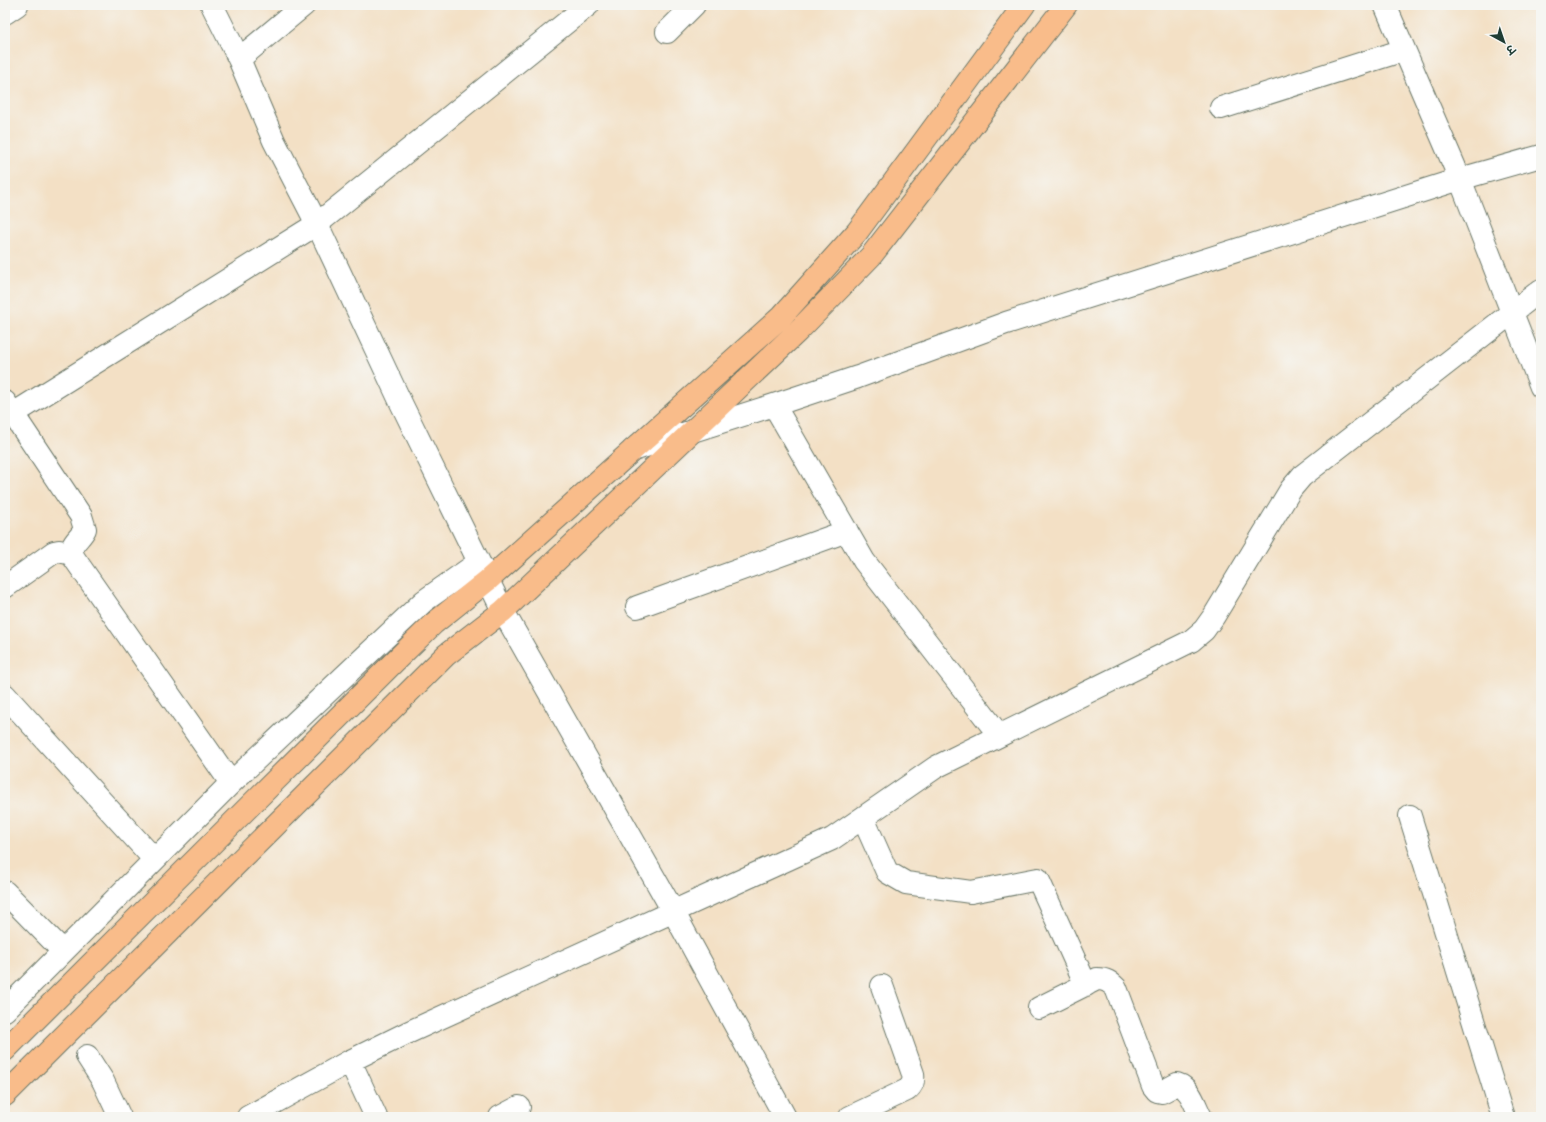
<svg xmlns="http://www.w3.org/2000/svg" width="1546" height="1122" font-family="Caveat,'Playpen Sans Deva',sans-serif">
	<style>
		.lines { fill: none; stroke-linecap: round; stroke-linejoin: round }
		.minor-casing { stroke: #697667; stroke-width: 24 }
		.major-casing { stroke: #697667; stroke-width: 24 }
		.minor { stroke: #fff; stroke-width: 22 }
		.major { stroke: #f9bc8a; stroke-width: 22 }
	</style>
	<rect width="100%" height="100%" fill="#f6f6f2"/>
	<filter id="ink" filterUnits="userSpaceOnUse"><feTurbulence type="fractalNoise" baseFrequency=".025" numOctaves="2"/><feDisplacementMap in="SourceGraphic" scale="8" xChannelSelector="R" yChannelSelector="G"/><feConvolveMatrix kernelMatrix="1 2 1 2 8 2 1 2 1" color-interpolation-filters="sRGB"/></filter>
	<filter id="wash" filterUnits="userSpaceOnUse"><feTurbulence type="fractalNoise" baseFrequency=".012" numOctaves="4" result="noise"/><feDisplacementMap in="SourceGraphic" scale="16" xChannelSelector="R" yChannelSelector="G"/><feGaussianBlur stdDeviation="0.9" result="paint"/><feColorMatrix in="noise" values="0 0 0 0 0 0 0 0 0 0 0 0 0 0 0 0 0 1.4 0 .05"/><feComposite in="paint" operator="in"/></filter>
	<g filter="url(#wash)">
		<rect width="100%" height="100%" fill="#f3e0c5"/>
	</g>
	<g filter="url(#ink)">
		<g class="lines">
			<defs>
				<path id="minor" d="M212,5L239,59L274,141L317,224L402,405L503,611L673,911L785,1117
					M1385,5L1460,179L1541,387
					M5,13L17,5
					M667,32L694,5
					M239,59L304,5
					M1221,108L1404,50
					M5,402L81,516L85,529C80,540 67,544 74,558L231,783
					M774,405L864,561L999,735
					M13,414L317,224L588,5
					M633,450L774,405L858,377L1006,323L1460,179L1541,156
					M5,587L54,552L59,551L72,554
					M637,607L847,531
					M5,695L154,859
					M1410,816L1503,1117
					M863,818L887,872L906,883L971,892L1038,879L1086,985
					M5,892L63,951
					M1039,1008L1097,979C1106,979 1110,982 1116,988L1153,1086L1157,1091L1162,1092L1177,1084C1191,1088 1195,1106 1201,1117
					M5,1010L231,783L424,601L479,562
					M87,1056L103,1081L120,1117
					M350,1061L376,1117
					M248,1117L350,1061L407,1033L832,839L936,767L1191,641L1204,630L1214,616L1291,489L1302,476L1541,290
					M500,1117L519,1107
					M850,1117L907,1090C913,1085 914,1081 913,1074L882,986"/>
				<path id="major" d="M5,1050L398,658L433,624L488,580L781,317L857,232L1024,5
					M5,1095L446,655L503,611L798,331L871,256L1066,5"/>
			</defs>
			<use href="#minor" class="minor-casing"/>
			<use href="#major" class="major-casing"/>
			<use href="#minor" class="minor"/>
			<use href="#major" class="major"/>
		</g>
	</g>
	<rect width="1546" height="1122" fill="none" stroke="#f6f6f2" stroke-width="20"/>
	<g transform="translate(1504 42) rotate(140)" stroke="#f6f6f2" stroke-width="3" paint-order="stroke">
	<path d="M0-3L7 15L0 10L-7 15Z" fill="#1f3d34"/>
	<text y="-6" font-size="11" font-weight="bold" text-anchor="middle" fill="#1f3d34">उ</text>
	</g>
</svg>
